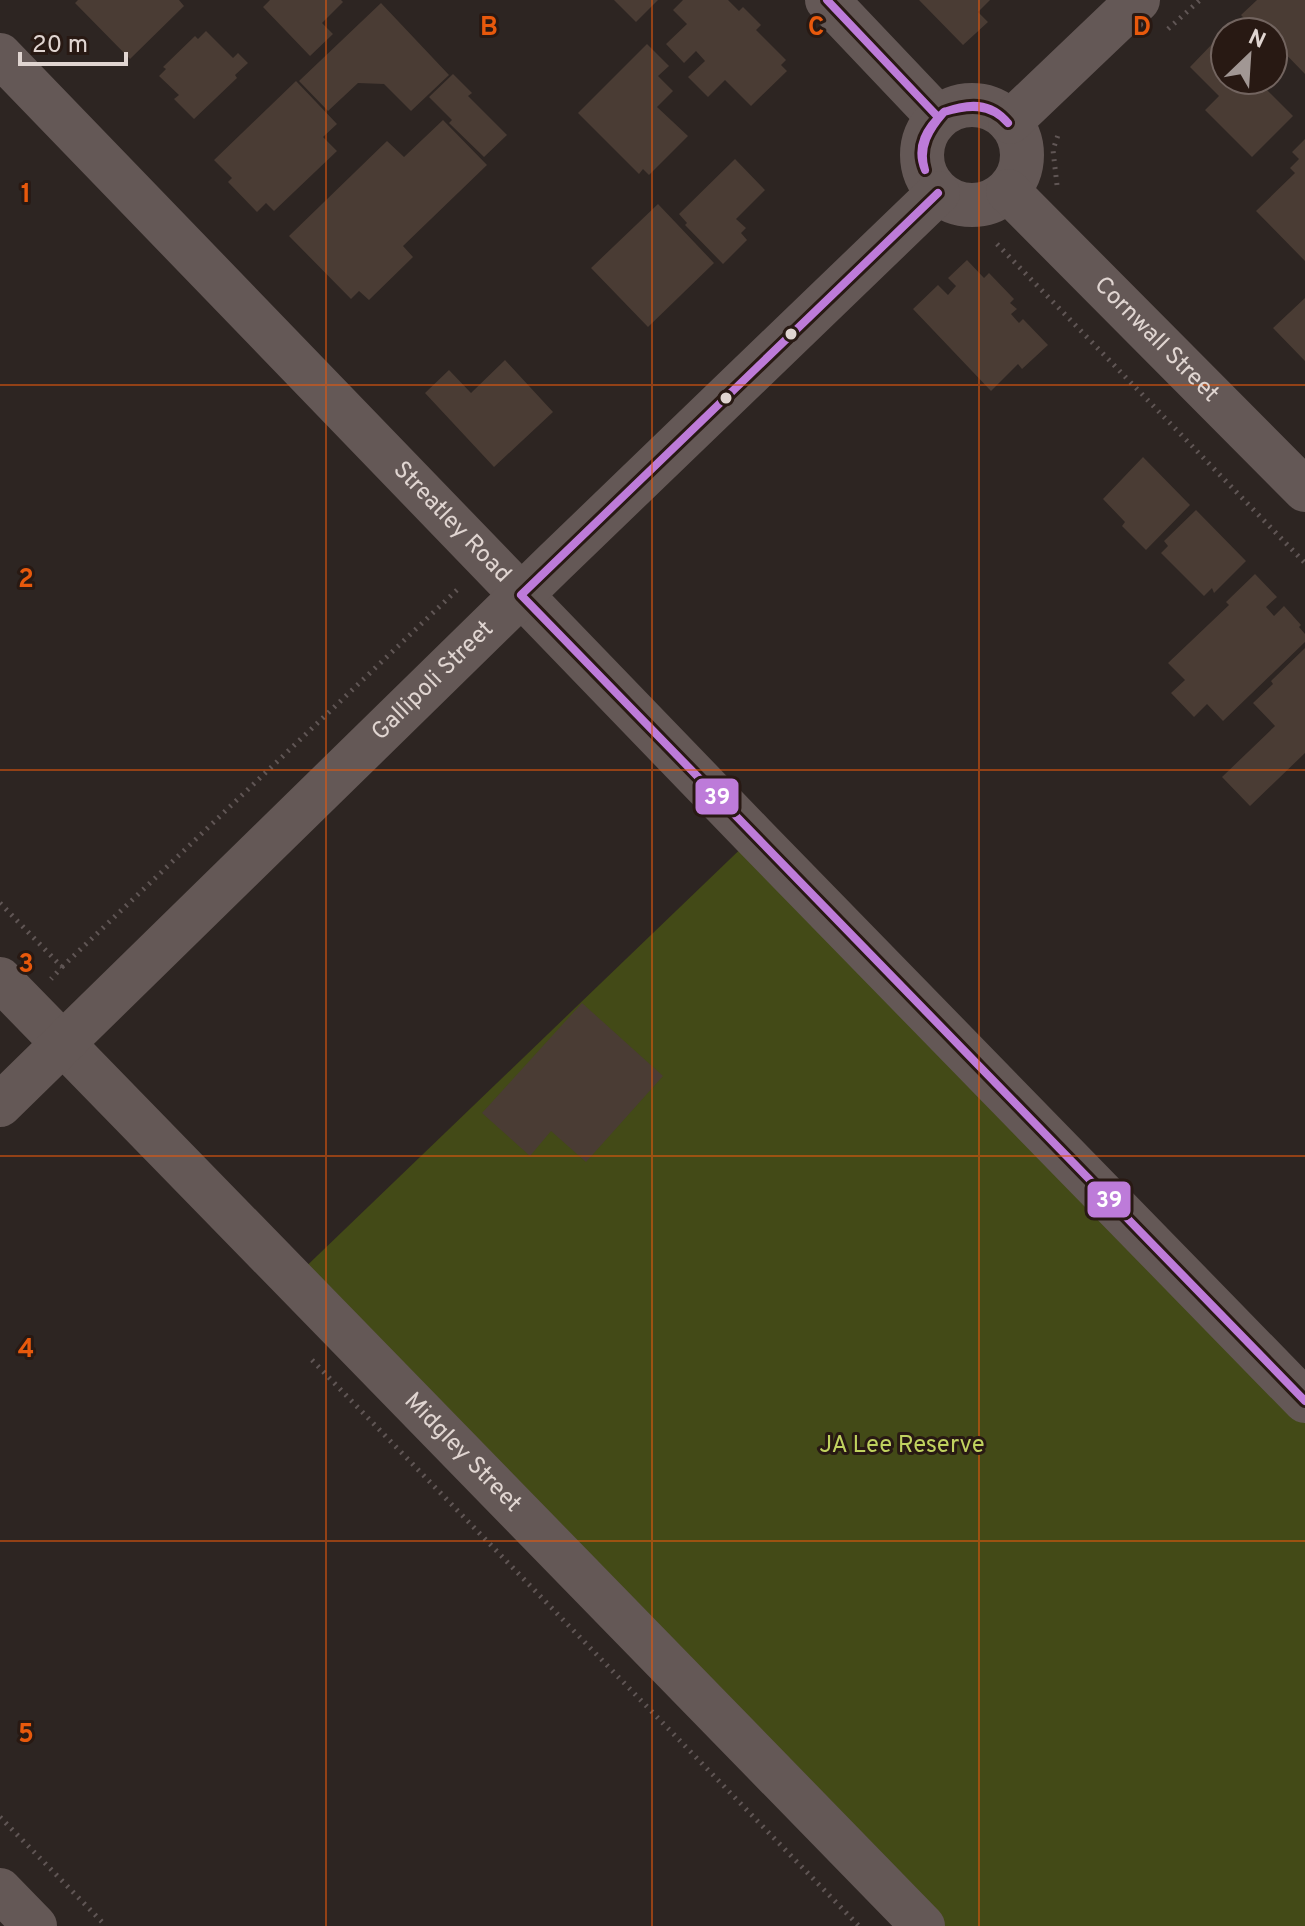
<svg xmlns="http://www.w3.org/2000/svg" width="1305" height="1926" font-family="Overpass,sans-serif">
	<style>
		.green { fill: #434a17 }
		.building { fill: #4a3c34 }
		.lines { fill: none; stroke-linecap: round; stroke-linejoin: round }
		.path { stroke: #605655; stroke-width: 5; stroke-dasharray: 2 6; stroke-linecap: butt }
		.minor { stroke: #645856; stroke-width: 44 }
		.bus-1-casing { stroke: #281913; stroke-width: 14 }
		.bus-1 { stroke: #bd7bd9; stroke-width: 8 }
		.grid { fill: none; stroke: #e8590c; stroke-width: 2; stroke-opacity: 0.55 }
		.bus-dot { fill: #e0d5d1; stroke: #281913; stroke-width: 3 }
		.labels { text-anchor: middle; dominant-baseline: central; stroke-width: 6; stroke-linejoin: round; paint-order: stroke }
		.street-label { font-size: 24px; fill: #e0d5d1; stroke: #281913 }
		.park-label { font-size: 24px; fill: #c0d25f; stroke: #281913 }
		.grid-label { font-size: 26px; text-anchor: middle; font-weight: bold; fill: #e8590c; stroke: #281913; stroke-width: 6; stroke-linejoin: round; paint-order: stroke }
		.line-badge { stroke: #281913; stroke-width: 3 }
		.badge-label { font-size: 22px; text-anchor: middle; font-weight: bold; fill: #fff }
	</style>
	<rect width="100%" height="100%" fill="#2d2522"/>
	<path class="green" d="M754,836L1305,1401V1926H923L292,1280Z"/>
	<path class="building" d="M78,0H179L184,6L130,59L75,3Z
		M270,0H341L343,2L322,23L333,34L310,56L263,7Z
		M614,0H658L636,22Z
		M683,0H728L739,11L743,7L761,25L756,30L786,60L781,65L787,71L751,106L725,80L708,97L688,77L705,61L696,51L684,63L666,44L687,24L673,10Z
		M919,0H990L978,12L988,22L963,45Z
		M1257,0H1305V74L1273,41V32H1257L1241,15Z
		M381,3L449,75L411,111L384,84L358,83L328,111L299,81Z
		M206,31L233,58L238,53L248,63L235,75L237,78L194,119L174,99L179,95L159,76L166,69L163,67L195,36L198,39Z
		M1216,40L1225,49V80H1257L1293,116L1252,157L1205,110L1219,96L1190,67Z
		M647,44L669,66L658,76L673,91L657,107L688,136L649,175L643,169L639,174L578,113Z
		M453,74L472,93L468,96L507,135L484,157L449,123L452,120L429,97Z
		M296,81L337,124L323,137L337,151L274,211L266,203L257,212L228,182L232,178L214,160Z
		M443,120L487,165L403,246L413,257L369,300L359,291L351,299L289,236L387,141L404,157Z
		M1305,139V261L1256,211L1295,173L1290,168L1299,159L1292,152Z
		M735,159L765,190L736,219L746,228L741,233L747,240L723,264L685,225L687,223L679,214Z
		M658,204L714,263L648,327L591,268Z
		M967,260L984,278L989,273L1014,299L1010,303L1017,309L1011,314L1019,323L1023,319L1048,345L1022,369L1018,364L991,391L913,309L938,285L948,295L956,286L948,278Z
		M1305,298V361L1273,328Z
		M505,360L553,412L494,467L425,393L449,370L471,393Z
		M1143,457L1190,505L1146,550L1122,526L1125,522L1103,499Z
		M1196,510L1246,561L1214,593L1212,588L1204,596L1161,553L1168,546L1164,541Z
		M1255,574L1277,597L1266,607L1274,616L1284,606L1301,625L1299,627L1305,634V642L1223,721L1207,704L1194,717L1171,693L1185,680L1168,663L1229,605L1226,602Z
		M1305,648V753L1250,806L1222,777L1275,726L1253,703L1273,684L1271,681Z
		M582,1003L663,1076L586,1162L551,1131L530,1156L482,1113Z"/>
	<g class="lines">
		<path class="path" d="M1168,29L1200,0
			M1057,185L1053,150L1059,132
			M997,244L1305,563
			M0,903L62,967L51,979
			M62,967L460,587
			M312,1360L859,1926
			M0,1817L106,1926"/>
		<g class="minor">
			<path d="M827,0L938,117"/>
			<path id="s1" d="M0,55L754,836L1305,1401"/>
			<circle cx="972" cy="155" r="50"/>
			<path d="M1010,122L1138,0"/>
			<path id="s2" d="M1008,191L1305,490"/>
			<path id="s3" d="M0,979L923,1926"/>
			<path id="s4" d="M0,1105L553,564L938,193"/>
			<path d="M0,1890L35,1926"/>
		</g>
		<defs>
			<path id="bus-1" d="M827,0L938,117
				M944,112C968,103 990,101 1008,123
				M944,112C968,105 990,103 1008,123
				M925,170C915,146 927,128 944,112
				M925,170C918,147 929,129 944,112
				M521,595L1305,1401
				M521,595L938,193"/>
		</defs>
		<use href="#bus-1" class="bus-1-casing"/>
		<use href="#bus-1" class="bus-1"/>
	</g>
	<path class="grid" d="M326,0V1926M652,0V1926M979,0V1926M0,385H1305M0,770H1305M0,1156H1305M0,1541H1305"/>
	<g class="bus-dot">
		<circle cx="791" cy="334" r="7"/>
		<circle cx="726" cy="398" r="7"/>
	</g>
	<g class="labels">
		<g class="street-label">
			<text stroke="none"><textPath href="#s2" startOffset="210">Cornwall Street</textPath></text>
			<text stroke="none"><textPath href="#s1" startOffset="650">Streatley Road</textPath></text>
			<text stroke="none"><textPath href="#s4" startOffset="606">Gallipoli Street</textPath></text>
			<text stroke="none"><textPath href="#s3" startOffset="662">Midgley Street</textPath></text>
		</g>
		<g class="park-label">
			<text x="902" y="1446">JA Lee Reserve</text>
		</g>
	</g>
	<g class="grid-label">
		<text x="489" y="35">B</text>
		<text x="816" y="35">C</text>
		<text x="1142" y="35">D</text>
		<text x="26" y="202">1</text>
		<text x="26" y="587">2</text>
		<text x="26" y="972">3</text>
		<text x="26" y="1357">4</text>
		<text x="26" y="1742">5</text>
	</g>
	<g class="line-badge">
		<rect x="694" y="777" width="46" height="39" rx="8" fill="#bd7bd9"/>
		<rect x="1086" y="1180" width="46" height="39" rx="8" fill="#bd7bd9"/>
	</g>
	<g class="badge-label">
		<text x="717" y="804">39</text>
		<text x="1109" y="1207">39</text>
	</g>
	<g transform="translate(1249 56) rotate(25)"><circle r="38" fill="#281913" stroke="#72645f" stroke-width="2"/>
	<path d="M0-6L14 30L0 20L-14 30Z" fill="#a19794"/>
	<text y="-12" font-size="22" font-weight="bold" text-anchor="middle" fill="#e0d5d1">N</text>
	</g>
	<path d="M20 52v12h106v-12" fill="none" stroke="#e0d5d1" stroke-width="4"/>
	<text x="32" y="52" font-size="24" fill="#e0d5d1" stroke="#281913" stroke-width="6" paint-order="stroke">20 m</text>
</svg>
